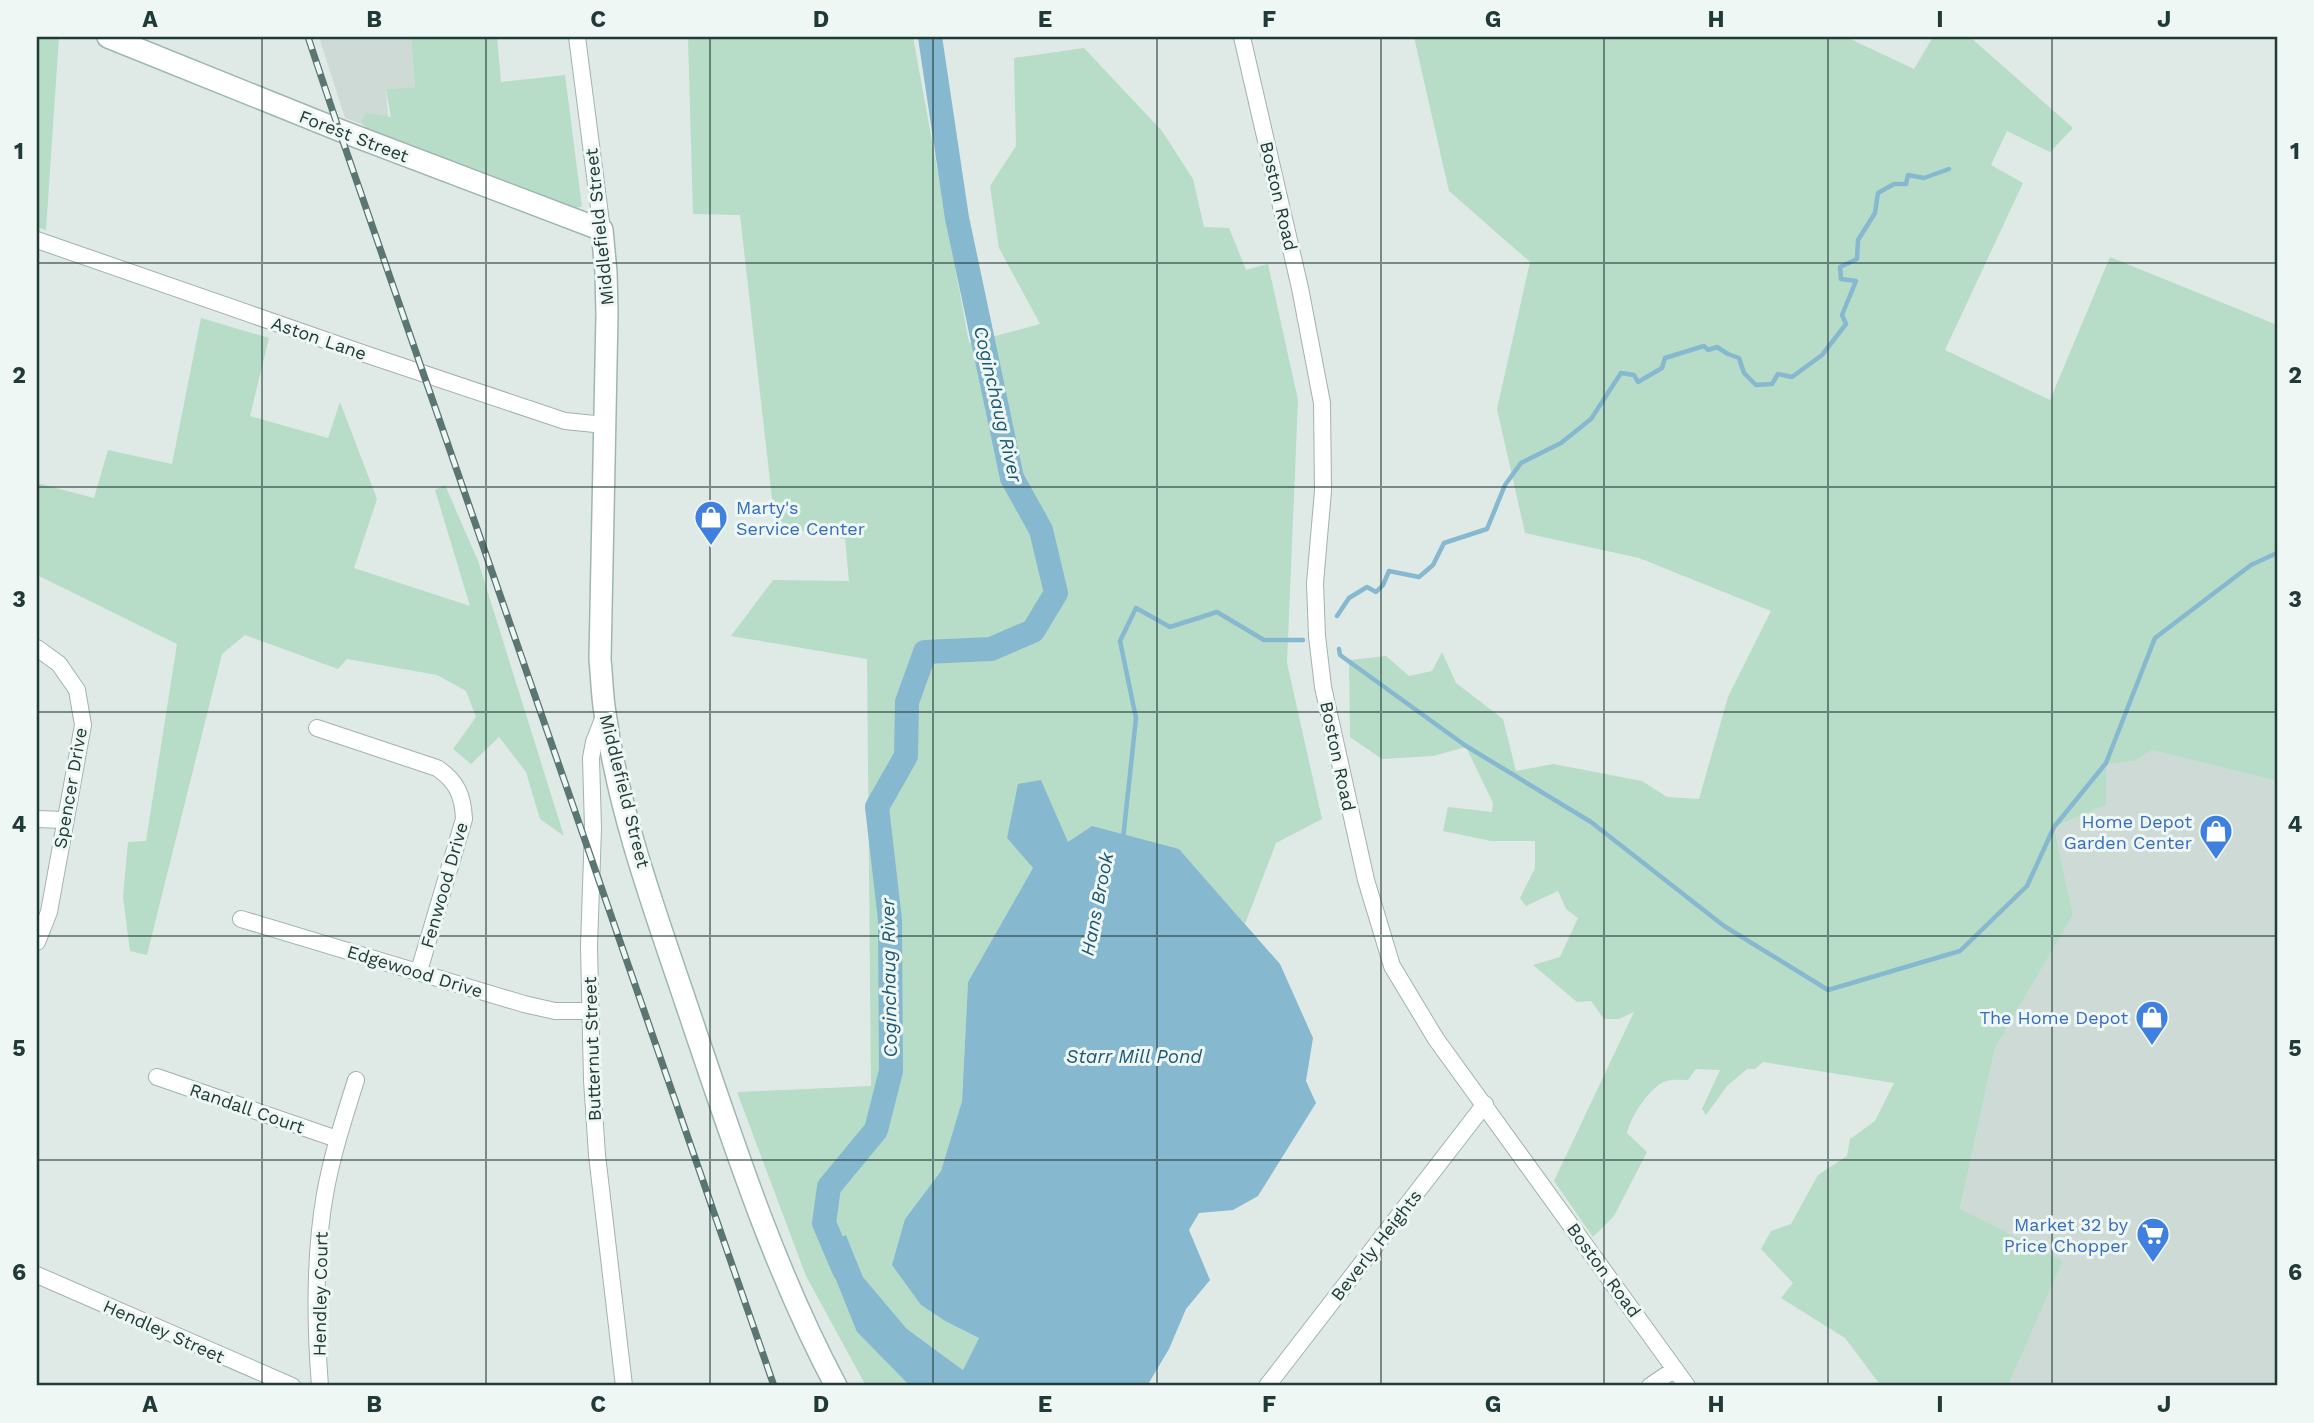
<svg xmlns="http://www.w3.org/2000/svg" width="2314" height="1423" font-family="'Work Sans',sans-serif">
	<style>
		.built { fill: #cddad6 }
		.green { fill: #b7dcc7 }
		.water { fill: #86b9d0 }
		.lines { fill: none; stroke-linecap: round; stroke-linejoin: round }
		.stream { stroke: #86b9d0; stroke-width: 4.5 }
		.river { stroke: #86b9d0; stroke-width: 24 }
		.minor-casing { stroke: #a2b2af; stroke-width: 18 }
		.secondary-casing { stroke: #9eb6b1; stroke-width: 24 }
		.minor { stroke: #fff; stroke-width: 16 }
		.secondary { stroke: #fff; stroke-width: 21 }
		.rail-casing { stroke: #5a7673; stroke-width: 7 }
		.rail { stroke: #eff7f4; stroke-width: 4.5; stroke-dasharray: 13; stroke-linecap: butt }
		.grid { fill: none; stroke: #203a37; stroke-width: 2; stroke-opacity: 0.55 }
		.labels { text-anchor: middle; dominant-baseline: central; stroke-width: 6; stroke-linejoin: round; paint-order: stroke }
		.street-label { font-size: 18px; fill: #203a37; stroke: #eff7f4 }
		.shop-label { font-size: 18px; fill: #366cbe; stroke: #eff7f4; text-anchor: end }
		.water-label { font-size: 19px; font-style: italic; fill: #1b5775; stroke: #eff7f4 }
		.neatline { fill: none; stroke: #203a37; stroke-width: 2.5 }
		.grid-label { font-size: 23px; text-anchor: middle; font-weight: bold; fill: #203a37 }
	</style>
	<rect width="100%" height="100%" fill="#dfeae7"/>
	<path class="built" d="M319,37H411L415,87L386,89L388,118L367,113L362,124L345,118Z
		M2152,750L2277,781V1386H2008L2063,1261L1960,1210L1995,1048L2073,915L2054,827L2106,805V763L2135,761Z"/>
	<path class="green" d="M37,37H59L46,230L37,227Z
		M411,37H497L501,82L565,75L582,207L572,208L369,130L362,124V119L367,113L391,117L386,89L415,87Z
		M688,37H913L969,343L1040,324L999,248L990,186L1016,146L1014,58L1084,48L1162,131L1193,179L1204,227L1229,228L1246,270L1268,264L1298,400L1287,663L1322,819L1276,843L1245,924L1179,849L1068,843L1041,780L1007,838L1033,868L968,982L962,1101L941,1171L905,1219L921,1305L945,1321L979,1338L963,1370L907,1329L863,1277L846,1235L857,1332L910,1386H866L806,1276L737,1092L871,1086L867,659L731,636L773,580L849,581L845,539L784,527L772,499L740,215L693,214Z
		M1414,37H1846L1914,69L1933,37H1970L2073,128L2050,152L2007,131L1991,165L2023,183L1945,350L2050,400L2110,257L2277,325V781L2152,750L2135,761L2106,764V805L2054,827L2073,915L1995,1048L1960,1209L2063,1261L2008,1386H1881L1845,1338L1781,1298L1793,1283L1761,1249L1771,1231L1791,1224L1818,1175L1847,1156L1850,1139L1875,1121L1894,1083L1763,1062L1755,1069H1747L1727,1086L1706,1115L1702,1109L1720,1070L1696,1069L1688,1080C1681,1080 1670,1079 1664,1082C1649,1088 1630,1118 1627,1133L1647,1152L1614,1216L1593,1237L1554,1181L1634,1012L1619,1019H1604L1591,1001L1577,1002L1533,965L1560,957L1578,918L1566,909L1558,891L1526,906L1520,898L1535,868V841H1491L1443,831L1448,807L1492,812L1493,803L1466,747L1433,756L1382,759L1350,737L1349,660L1386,656L1409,676L1432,671L1442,652L1456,683L1503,719L1516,771L1553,764L1642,781L1667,797L1699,799L1728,697L1771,611L1639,558L1525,533L1497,409L1530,262L1449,191Z
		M201,318L269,338L250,416L328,438L340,402L377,499L354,568L470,606L435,490L445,485L478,561L564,836L540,819L526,772L499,737L471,764L453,749L476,717L466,691L437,675L347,659L338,669L245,635L222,654L147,955L130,951L123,897L128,842L146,841L177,644L37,575V483L94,498L108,450L172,464Z"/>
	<path class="water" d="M1041,780L1068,842L1092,826L1179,849L1280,964L1313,1038L1306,1081L1316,1103L1258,1196L1233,1210L1199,1213L1189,1230L1210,1280L1186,1309L1169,1349L1147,1386H910L857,1332L822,1245L846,1235L863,1277L907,1329L963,1370L979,1338L945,1321L921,1305L892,1265L905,1219L941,1171L962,1101L968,982L1033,868L1007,838L1018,784Z"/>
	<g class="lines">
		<path class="stream" d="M1337,616L1349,598L1367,587L1376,592L1383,585L1389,571L1419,577L1433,565L1444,543L1487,529L1505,485L1521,463L1561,443L1591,419L1621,373L1634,375L1638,382L1662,368L1665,358L1704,346L1708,350L1717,347L1728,354L1739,358L1744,373L1756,385L1772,384L1778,374L1792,377L1822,355L1846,324L1842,315L1856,281L1841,279L1840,267L1857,259L1858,240L1875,213L1878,193L1894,184H1906L1908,175L1924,178L1949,169
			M1339,649L1340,655L1466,746L1591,822L1724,926L1828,990L1960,951L2027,886L2054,827L2106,763L2155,638L2251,565L2277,553
			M1123,839L1136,718L1120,641L1136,608L1170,627L1217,612L1264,640H1303"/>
		<path class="river" d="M844,1270L824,1223L829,1187L876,1130L891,1071L890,920L877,807L906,756L907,702L925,652L991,649L1033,631L1056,593L1041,530L1012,478L957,218L930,37"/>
		<defs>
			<path id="minor" d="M577,37L602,230
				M1242,37L1300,288L1322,403L1323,491L1315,583L1317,636L1323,687L1366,880L1392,966L1436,1039L1687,1386
				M37,240L368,355L565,421L605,425
				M37,648L59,664L77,690L83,725L49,912L37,942
				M605,714L594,742L591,758L593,828L589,946L592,1080L597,1155L624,1386
				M317,728L437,768C457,781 463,796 464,819L419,971
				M37,819L64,820
				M241,919L524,1004L555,1011H590
				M157,1077L337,1139
				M37,1275L292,1386
				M320,1386C315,1323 314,1257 325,1194C332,1155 344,1118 356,1080
				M1267,1386L1485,1104
				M1650,1386L1675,1369"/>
			<path id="secondary" d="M108,37L339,130L602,230L606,272L607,314L600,660C602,678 602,696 605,713C620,822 661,927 695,1030C736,1151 776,1273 836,1386"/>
		</defs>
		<use href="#minor" class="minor-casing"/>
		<use href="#secondary" class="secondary-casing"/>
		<use href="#minor" class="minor"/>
		<use href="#secondary" class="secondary"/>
		<defs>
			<path id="rail" d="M308,37L339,130L774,1386"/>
		</defs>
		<use href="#rail" class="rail-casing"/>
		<use href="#rail" class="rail"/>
	</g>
	<path class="grid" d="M262,37V1386M486,37V1386M710,37V1386M933,37V1386M1157,37V1386M1381,37V1386M1604,37V1386M1828,37V1386M2052,37V1386M37,263H2277M37,487H2277M37,712H2277M37,936H2277M37,1160H2277"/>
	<defs>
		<symbol id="shop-pin" viewBox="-11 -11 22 30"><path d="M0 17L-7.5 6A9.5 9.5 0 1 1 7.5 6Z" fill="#3f7fe0" stroke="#eff7f4"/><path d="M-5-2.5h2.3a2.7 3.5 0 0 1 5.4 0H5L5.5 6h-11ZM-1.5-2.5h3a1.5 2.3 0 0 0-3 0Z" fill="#fff"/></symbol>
		<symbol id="supermarket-pin" viewBox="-11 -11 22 30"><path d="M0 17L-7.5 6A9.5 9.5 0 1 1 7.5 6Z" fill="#3f7fe0" stroke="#eff7f4"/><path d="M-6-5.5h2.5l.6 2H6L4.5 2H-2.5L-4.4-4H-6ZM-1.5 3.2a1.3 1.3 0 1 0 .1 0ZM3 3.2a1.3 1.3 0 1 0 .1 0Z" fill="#fff"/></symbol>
	</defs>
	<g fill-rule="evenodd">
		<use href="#shop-pin" x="692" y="498" width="38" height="52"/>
		<use href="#shop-pin" x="2197" y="812" width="38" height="52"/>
		<use href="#shop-pin" x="2133" y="998" width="38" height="52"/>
		<use href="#supermarket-pin" x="2134" y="1215" width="38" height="52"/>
	</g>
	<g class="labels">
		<g class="street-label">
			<text transform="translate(354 136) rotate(21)">Forest Street</text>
			<text transform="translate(1279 196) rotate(77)">Boston Road</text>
			<text transform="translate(599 227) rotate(-96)">Middlefield Street</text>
			<text transform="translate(319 338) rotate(19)">Aston Lane</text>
			<text transform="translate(1338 756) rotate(78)">Boston Road</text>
			<text transform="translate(70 788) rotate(-80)">Spencer Drive</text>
			<text transform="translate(625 791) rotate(76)">Middlefield Street</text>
			<text transform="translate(444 885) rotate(-74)">Fenwood Drive</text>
			<text transform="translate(415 971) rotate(17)">Edgewood Drive</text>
			<text transform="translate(592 1049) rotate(-92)">Butternut Street</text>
			<text transform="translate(247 1108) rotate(19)">Randall Court</text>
			<text transform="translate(1376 1245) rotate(-52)">Beverly Heights</text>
			<text transform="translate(1604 1270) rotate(54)">Boston Road</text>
			<text transform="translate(320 1294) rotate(-89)">Hendley Court</text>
			<text transform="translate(164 1331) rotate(24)">Hendley Street</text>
		</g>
		<g class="shop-label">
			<text x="736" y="507" text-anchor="start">Marty's<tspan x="736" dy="21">Service Center</tspan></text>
			<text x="2192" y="821">Home Depot<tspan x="2192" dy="21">Garden Center</tspan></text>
			<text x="2128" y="1017">The Home Depot</text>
			<text x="2128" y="1224">Market 32 by<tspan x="2128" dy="21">Price Chopper</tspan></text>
		</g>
		<g class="water-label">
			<text transform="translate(998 404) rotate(77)">Coginchaug River</text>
			<text transform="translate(1097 904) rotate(-79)">Hans Brook</text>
			<text transform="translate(889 978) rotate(-91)">Coginchaug River</text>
			<text x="1134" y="1056">Starr Mill Pond</text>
		</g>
	</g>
	<rect width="2314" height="1423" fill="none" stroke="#eff7f4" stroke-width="77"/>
	<rect x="38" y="38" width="2238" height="1346" class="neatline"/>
	<g class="grid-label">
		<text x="150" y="27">A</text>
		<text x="374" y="27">B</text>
		<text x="598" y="27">C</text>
		<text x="821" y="27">D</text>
		<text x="1045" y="27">E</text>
		<text x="1269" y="27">F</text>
		<text x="1493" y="27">G</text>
		<text x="1716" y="27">H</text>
		<text x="1940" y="27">I</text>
		<text x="2164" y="27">J</text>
		<text x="19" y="159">1</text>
		<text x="2295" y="159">1</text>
		<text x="19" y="383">2</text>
		<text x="2295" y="383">2</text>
		<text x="19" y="607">3</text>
		<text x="2295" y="607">3</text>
		<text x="19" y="832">4</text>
		<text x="2295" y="832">4</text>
		<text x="19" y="1056">5</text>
		<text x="2295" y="1056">5</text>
		<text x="19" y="1280">6</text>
		<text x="2295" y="1280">6</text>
		<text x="150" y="1412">A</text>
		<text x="374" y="1412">B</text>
		<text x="598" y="1412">C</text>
		<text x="821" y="1412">D</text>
		<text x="1045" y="1412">E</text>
		<text x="1269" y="1412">F</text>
		<text x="1493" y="1412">G</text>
		<text x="1716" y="1412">H</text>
		<text x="1940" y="1412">I</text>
		<text x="2164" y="1412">J</text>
	</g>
</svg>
